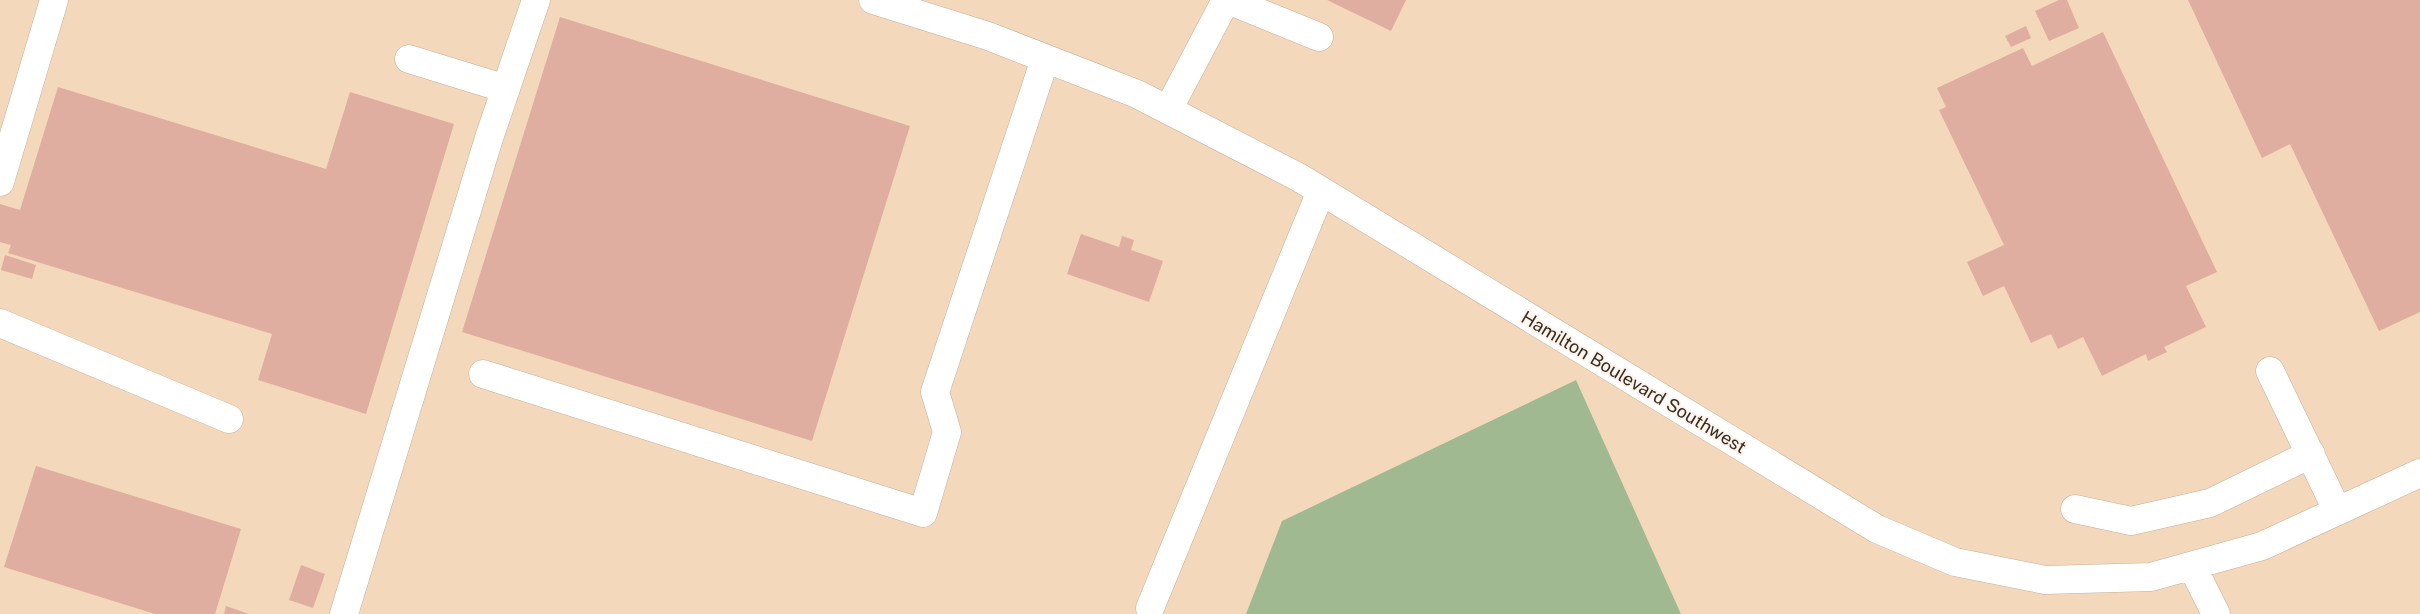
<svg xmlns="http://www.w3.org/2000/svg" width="2420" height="614" font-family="'Public Sans',sans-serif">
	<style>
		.built { fill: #f4d8bb }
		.forest { fill: #a0b991 }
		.building { fill: #dfaea0 }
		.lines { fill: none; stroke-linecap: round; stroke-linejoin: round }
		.minor-casing { stroke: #c5af98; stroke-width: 29 }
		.minor { stroke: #fff; stroke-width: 28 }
		.labels { text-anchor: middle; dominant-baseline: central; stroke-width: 4; stroke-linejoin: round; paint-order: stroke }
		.street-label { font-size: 18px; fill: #352d24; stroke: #fdf3ea }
	</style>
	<rect width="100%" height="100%" fill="#fbe3cc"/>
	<path class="built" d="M0,0H2420V614H1681L1576,380L1282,521L1246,614H0Z"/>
	<path class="forest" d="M1576,380L1681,614H1246L1282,521Z"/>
	<path class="building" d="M1327,0H1406L1391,31Z
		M2059,0H2067L2079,28L2049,41L2035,11Z
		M2188,0H2420V312L2379,331L2290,144L2262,158Z
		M560,17L910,126L812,441L462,332Z
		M2026,26L2031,38L2011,47L2005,36Z
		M2103,32L2217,272L2186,286L2206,327L2164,347L2167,352L2148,361L2146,354L2102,376L2083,337L2058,349L2051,334L2031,343L2004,286L1983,296L1967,262L2004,245L1939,110L1946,107L1937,88L2023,48L2032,66Z
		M58,87L326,169L350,92L454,124L366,414L258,380L272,334L8,253L11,245L0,242V204L20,210Z
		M1081,234L1119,247L1122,236L1134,240L1131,250L1163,261L1149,302L1067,274Z
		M5,255L36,265L32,279L1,270Z
		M36,466L241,529L215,614H155L4,567Z
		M301,565L325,574L313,608L289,600Z
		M226,606L249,614H224Z"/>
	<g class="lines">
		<defs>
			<path id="minor" d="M873,0L988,36L1137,94L1300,178L1877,529L1955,562L2045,580L2151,577L2262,546L2420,473
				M1228,0L1319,37
				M409,59L506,89
				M1168,110L1226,0
				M0,182L54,0
				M0,323L229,419
				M2270,371L2337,510
				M483,374L923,513L947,432L935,392L1045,59
				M2075,509L2131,521L2210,503L2311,454
				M2192,566L2216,614
				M1150,608L1321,191
				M344,614L489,138L536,0"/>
		</defs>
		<use href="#minor" class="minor-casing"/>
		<use href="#minor" class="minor"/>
	</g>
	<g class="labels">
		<g class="street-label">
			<text transform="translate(1634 382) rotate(31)">Hamilton Boulevard Southwest</text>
		</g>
	</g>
</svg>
